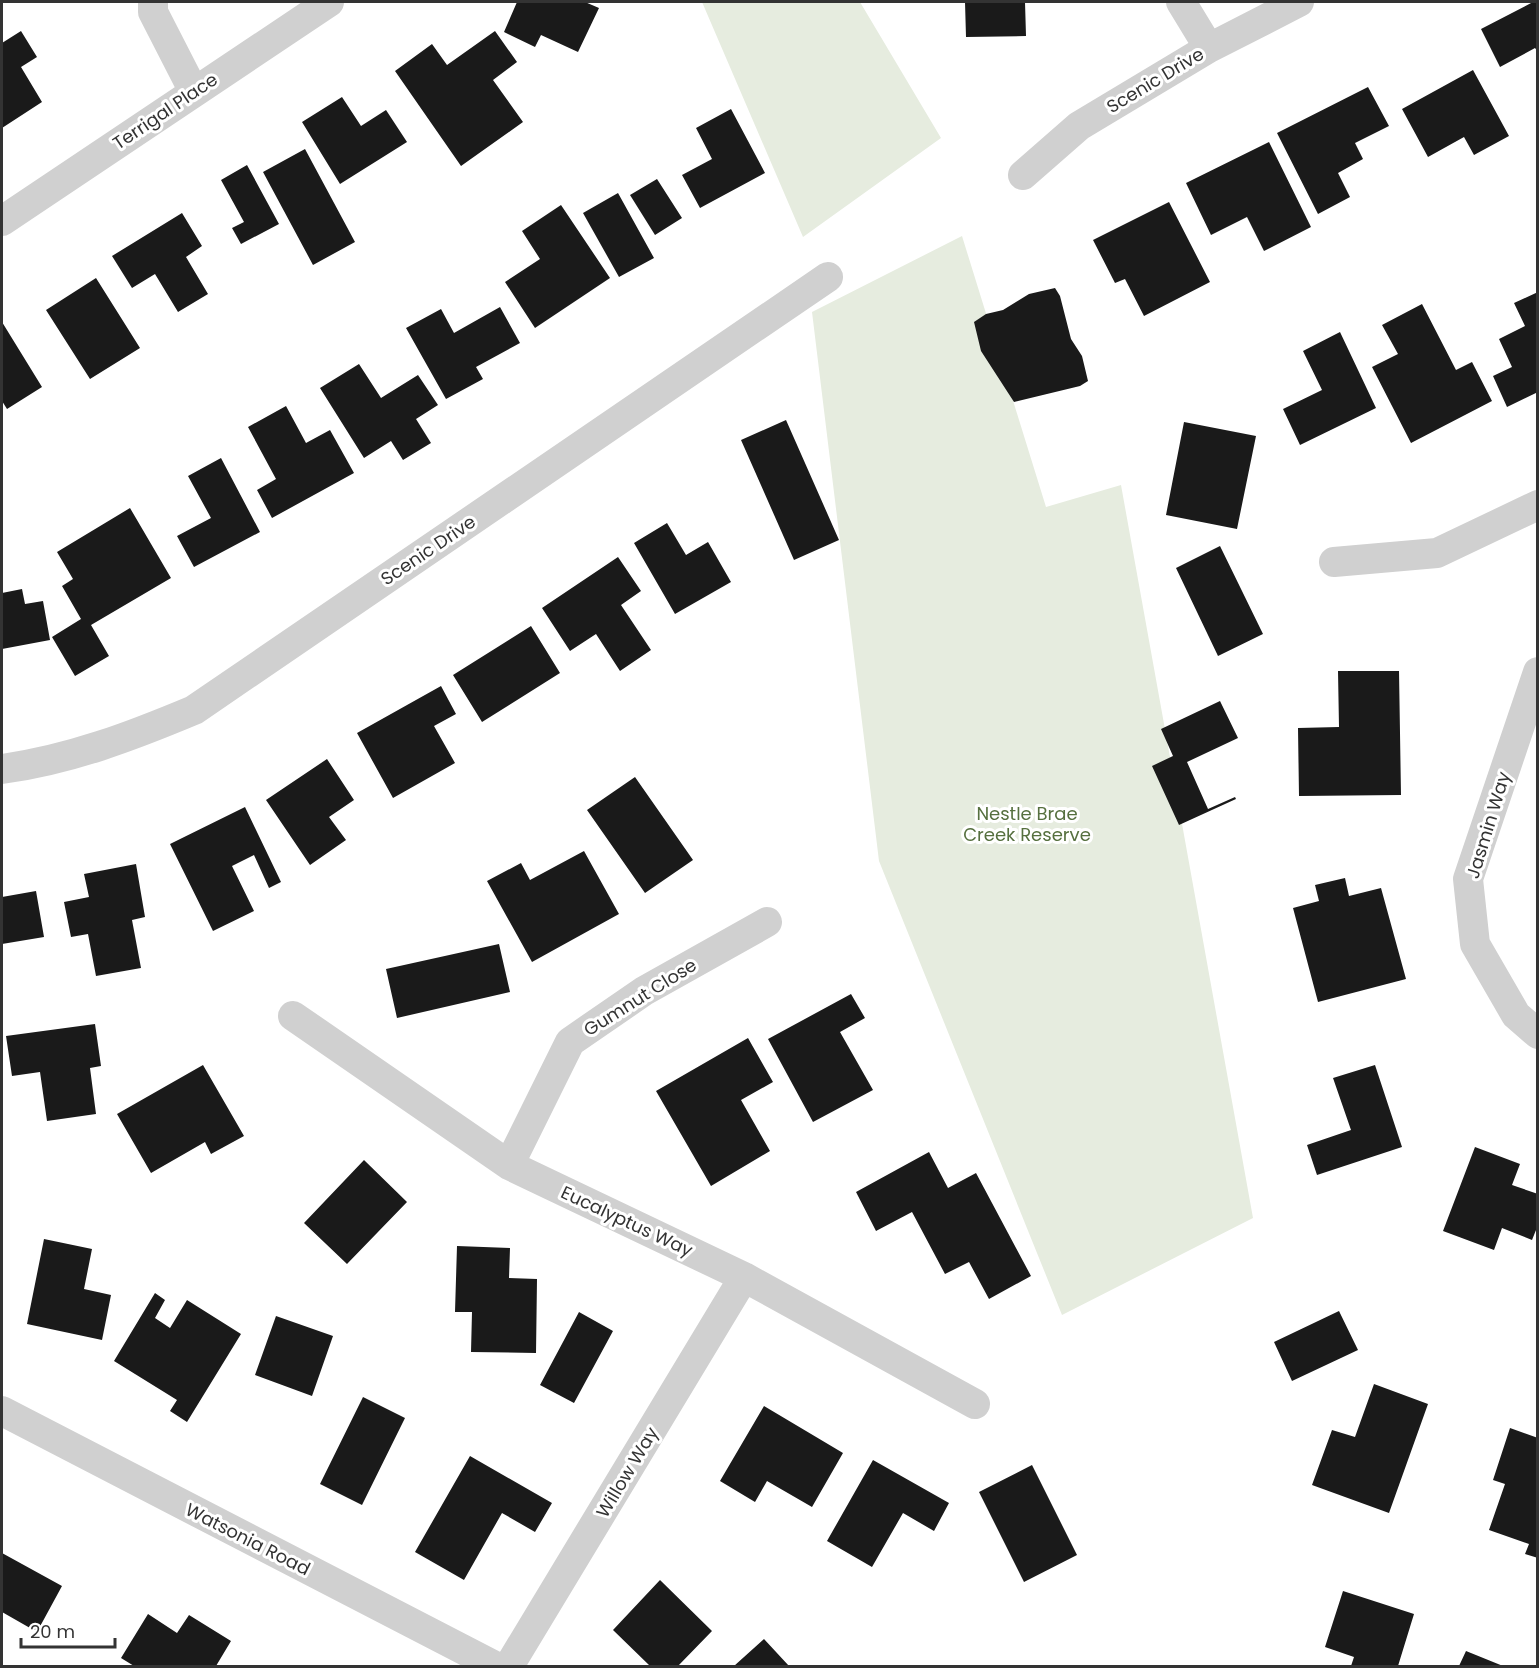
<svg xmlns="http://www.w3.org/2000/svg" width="1539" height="1668" font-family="Poppins,sans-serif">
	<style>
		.green { fill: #e6ecdf }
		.building { fill: #1a1a1a }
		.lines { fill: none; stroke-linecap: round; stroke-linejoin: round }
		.minor { stroke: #d0d0d0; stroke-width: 30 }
		.labels { text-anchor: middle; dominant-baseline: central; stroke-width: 6; stroke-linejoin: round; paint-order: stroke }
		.street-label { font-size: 18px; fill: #333; stroke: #fff }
		.park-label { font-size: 18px; fill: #56703f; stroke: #fff }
	</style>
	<rect width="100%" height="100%" fill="#fff"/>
	<path class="green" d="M702,2H860L941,138L803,237Z
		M962,236L1046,507L1121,485L1253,1218L1062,1315L879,861L812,312Z"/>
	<path class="building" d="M517,2H585L599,8L578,52L541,35L535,47L504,32Z
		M965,2H1025L1026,36L966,37Z
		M1533,2H1538V52L1535,48L1500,67L1481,29Z
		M21,31L37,57L21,67L42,102L2,128V43Z
		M495,31L517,62L493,80L523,122L461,166L395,71L432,44L447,65Z
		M1473,70L1509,136L1474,155L1464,137L1428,157L1402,109Z
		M1368,87L1389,126L1355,143L1363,159L1338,173L1350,197L1318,214L1277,133Z
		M342,97L361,126L386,110L407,142L340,184L302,122Z
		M731,109L765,173L700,208L682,175L712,159L696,128Z
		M1269,142L1311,227L1264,251L1247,217L1211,235L1186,183Z
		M305,149L355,242L313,265L263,172Z
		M247,165L279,224L241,244L232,228L244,222L221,180Z
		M657,179L682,218L655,235L630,195Z
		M618,193L654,258L619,277L583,213Z
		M1169,202L1210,282L1144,316L1125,279L1115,283L1093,240Z
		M561,205L610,278L535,328L505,282L540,259L522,231Z
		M182,213L202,246L186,257L208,294L178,312L155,274L132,288L112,256Z
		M96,278L140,348L90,379L46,310Z
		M1055,288L1060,296L1071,339L1082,356L1088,381L1080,386L1014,402L981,351L974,322L986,314L1003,310L1029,294Z
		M1538,292V392L1507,407L1493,376L1512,367L1499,339L1525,326L1514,303Z
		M1422,304L1456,370L1472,362L1492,401L1411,443L1372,367L1398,354L1382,325Z
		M500,307L520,343L476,367L483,379L446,399L406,328L441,309L454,333Z
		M2,322L42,387L7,409L2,401Z
		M1340,332L1376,408L1300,445L1283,409L1322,390L1303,351Z
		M359,364L381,398L418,375L438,405L416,419L431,443L403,460L391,441L364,458L320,388Z
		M286,406L306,443L330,430L354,473L272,518L257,490L276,479L248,427Z
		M786,420L839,540L794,560L741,440Z
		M1184,422L1256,436L1237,529L1166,515Z
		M221,458L260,532L194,567L177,536L211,518L188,476Z
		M130,508L171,578L91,625L109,656L75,676L52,637L81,619L62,586L73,579L57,552Z
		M667,523L686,555L708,542L731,582L675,614L634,543Z
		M1220,546L1263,634L1218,656L1176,568Z
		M618,557L641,591L621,605L651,650L620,671L596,634L570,651L542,608Z
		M22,589L25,604L43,601L50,640L2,649V593Z
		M531,626L560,673L482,722L453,675Z
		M1338,671H1399L1401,795L1299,796L1298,728L1339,727Z
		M441,686L456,714L434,726L455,763L393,798L357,733Z
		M1220,701L1238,738L1187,762L1208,809L1235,797L1236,799L1179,825L1152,766L1173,756L1161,729Z
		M327,759L354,800L329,817L346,840L310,865L266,800Z
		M635,777L693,860L645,893L587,810Z
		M245,807L281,882L269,888L254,855L232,866L254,911L213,931L170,844Z
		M584,851L619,914L532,962L487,881L521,863L530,880Z
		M136,864L145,917L132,920L141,968L96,976L88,934L71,937L64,902L89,897L84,874Z
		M1345,878L1349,896L1381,888L1406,979L1318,1002L1293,908L1319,901L1315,885Z
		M36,891L44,937L2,944V897Z
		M499,944L510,992L397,1018L386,969Z
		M851,994L865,1018L840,1032L873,1090L813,1122L768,1039Z
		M95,1024L101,1066L90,1068L96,1114L47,1121L40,1072L12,1076L6,1036Z
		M748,1038L773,1082L741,1100L770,1151L711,1186L656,1091Z
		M203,1065L244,1136L211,1154L205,1142L151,1173L117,1114Z
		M1375,1065L1402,1147L1317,1175L1307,1145L1351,1130L1333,1078Z
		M1475,1147L1520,1164L1512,1185L1538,1194V1225L1532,1240L1502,1228L1494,1250L1443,1231Z
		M929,1152L948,1188L976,1173L1031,1276L989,1299L969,1262L945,1274L912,1212L876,1231L856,1192Z
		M364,1160L407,1202L347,1264L304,1223Z
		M44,1239L92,1249L84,1289L111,1295L102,1340L27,1324Z
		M457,1246L510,1248L509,1278L537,1279L536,1353L471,1352L472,1312H455Z
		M155,1293L165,1300L155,1318L170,1328L187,1300L241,1334L187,1422L170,1411L177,1400L114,1361Z
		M1339,1311L1358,1350L1292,1381L1274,1342Z
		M579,1312L613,1331L574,1403L540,1385Z
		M276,1316L333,1336L312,1396L255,1375Z
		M1374,1384L1428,1404L1389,1513L1312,1485L1332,1430L1355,1437Z
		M363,1397L405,1418L362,1505L320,1484Z
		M764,1406L843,1453L812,1507L767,1481L755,1502L720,1481Z
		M1510,1428L1538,1438V1558L1525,1554L1529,1544L1489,1530L1505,1484L1493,1480Z
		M470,1456L552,1503L535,1532L502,1513L464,1580L415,1552Z
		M873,1460L949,1503L934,1531L903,1513L872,1567L827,1541Z
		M1032,1465L1077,1555L1024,1582L979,1492Z
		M2,1553L62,1586L37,1632L2,1612Z
		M660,1580L712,1631L678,1666H650L613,1630Z
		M1343,1591L1414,1614L1398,1666H1351L1354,1657L1325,1647Z
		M148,1614L177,1633L189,1615L231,1641L216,1666H134L121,1658Z
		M764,1639L789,1666H734Z
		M1466,1651L1503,1666H1459Z"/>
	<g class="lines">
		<path class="minor" d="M153,2V12L194,92
			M1181,2L1209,48
			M1023,175L1079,126L1209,48L1299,2
			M2,221L329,2
			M1334,562L1437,553L1538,505
			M1538,672L1468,879L1475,944L1516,1015L1538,1034
			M2,769C69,760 132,736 194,710L828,277
			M293,1016L509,1165L744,1277L975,1404
			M509,1165L570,1042L644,991L767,922
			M2,1411L495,1666
			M509,1666L744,1277"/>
	</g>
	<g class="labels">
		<g class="street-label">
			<text transform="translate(1155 80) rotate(-31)">Scenic Drive</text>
			<text transform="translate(165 111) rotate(-34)">Terrigal Place</text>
			<text transform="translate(428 550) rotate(-34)">Scenic Drive</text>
			<text transform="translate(1488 825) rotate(-73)">Jasmin Way</text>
			<text transform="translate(640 997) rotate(-32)">Gumnut Close</text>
			<text transform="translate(627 1221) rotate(25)">Eucalyptus Way</text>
			<text transform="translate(627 1472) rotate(-59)">Willow Way</text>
			<text transform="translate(248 1539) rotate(27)">Watsonia Road</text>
		</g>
		<g class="park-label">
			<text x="1027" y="813">Nestle Brae<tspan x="1027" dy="21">Creek Reserve</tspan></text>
		</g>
	</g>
	<rect width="1539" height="1668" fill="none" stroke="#333333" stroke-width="6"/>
	<path d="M21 1638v9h94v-9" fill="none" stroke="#333333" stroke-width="3"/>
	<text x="30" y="1638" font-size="18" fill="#333333" stroke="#ffffff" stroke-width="4.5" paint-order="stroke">20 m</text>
</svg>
